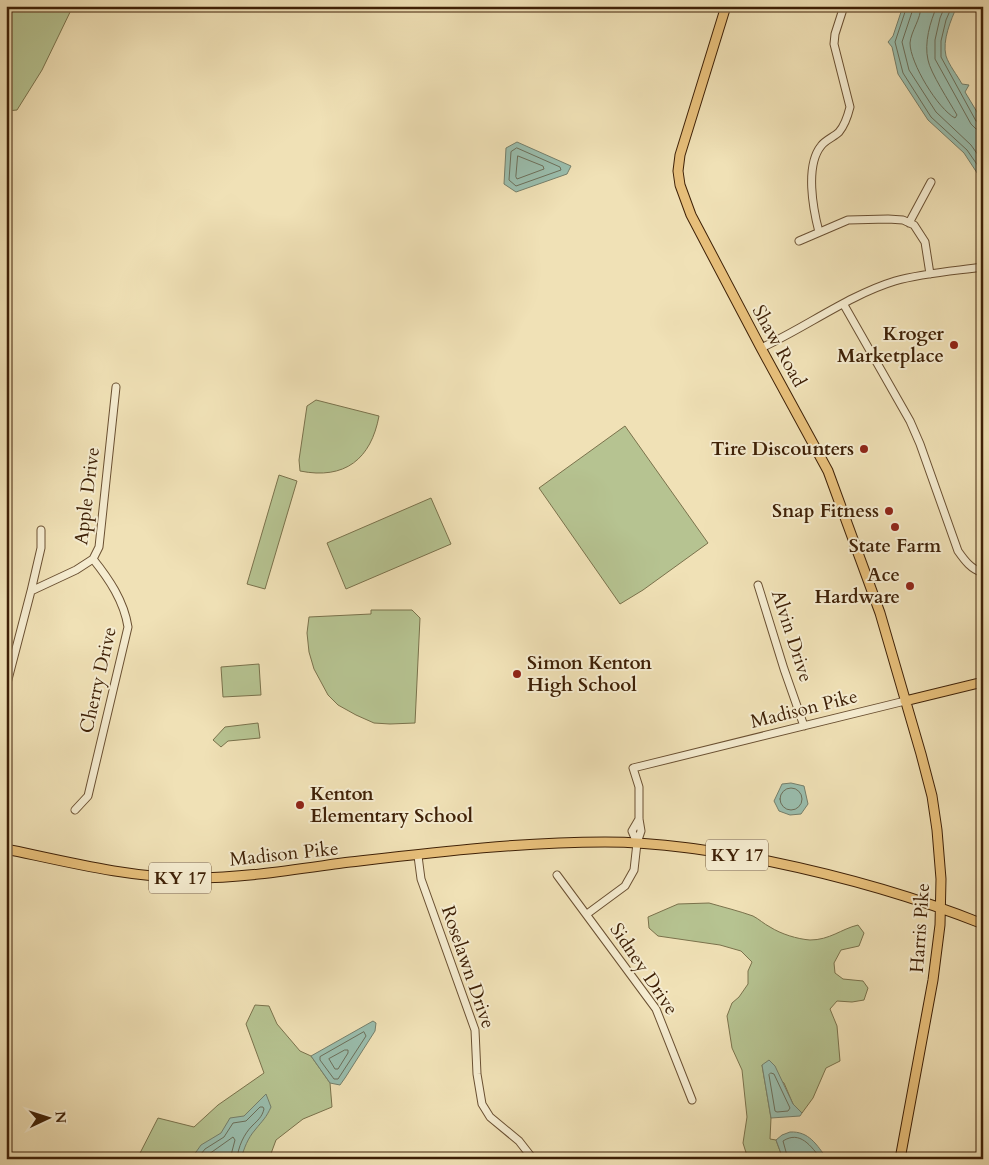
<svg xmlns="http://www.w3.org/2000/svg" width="989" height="1165" font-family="Cardo,serif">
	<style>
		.green { fill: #b6c391; stroke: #7a724c }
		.water { fill: #9abeae; stroke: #757f6b }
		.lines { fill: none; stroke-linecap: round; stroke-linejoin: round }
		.shore { stroke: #6c6f5a; stroke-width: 1 }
		.minor-casing { stroke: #6a5032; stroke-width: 9 }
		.major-casing { stroke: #3e2006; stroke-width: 11 }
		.minor { stroke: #f5ecd0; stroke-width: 7 }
		.major { stroke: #e8c07b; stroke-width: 9 }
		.poi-dot { fill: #8f2418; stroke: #f5ecd0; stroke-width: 2 }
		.labels { text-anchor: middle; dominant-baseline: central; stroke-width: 4; stroke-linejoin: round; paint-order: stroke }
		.shield { fill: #f5ecd0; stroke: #755d43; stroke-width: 1 }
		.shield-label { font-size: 18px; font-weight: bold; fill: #3e2006 }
		.poi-label { font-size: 19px; font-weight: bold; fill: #3e2006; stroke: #f5ecd0; text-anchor: end }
		.street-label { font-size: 19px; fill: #3e2006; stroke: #f5ecd0 }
	</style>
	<rect width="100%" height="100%" fill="#f0e1b6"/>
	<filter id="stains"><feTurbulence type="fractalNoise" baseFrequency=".004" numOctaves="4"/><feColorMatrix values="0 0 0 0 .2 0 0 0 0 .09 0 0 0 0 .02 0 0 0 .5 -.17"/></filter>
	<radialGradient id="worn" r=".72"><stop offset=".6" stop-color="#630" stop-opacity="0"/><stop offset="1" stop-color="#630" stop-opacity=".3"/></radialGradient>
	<path class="green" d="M6,6H73L42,70L17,110L6,111Z
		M316,400L379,416C371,459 345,480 300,471L299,460L307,406Z
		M625,426L708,543L643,590L620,604L539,488Z
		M279,475L297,481L265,589L247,584Z
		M431,498L451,544L346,589L327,543Z
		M371,610H412L420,618L415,723L390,724L374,723L356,715L338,705L328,695L314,669L309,652L307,633L309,617L371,614Z
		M259,664L261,695L223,697L221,667Z
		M258,723L260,738L228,741L221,747L213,740L225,727Z
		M709,903C723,907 739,911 753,916C759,919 764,924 770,927C781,934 797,939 810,940C830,940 841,929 858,925L864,933L859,946L841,950L834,963L835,973L843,979L863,981L868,988L864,1000L852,1002L837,1001L830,1009L837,1026L840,1061L826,1068L813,1098L802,1113L793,1104L784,1083L762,1065L771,1118L770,1139L776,1140L783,1159H748L743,1143L747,1117L742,1070L732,1048L727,1016L732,1003L739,997L748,984V971L752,962L741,951L720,945L658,936L649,928L648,917L678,904Z
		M255,1005L269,1006L277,1024L300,1051L311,1056L330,1083L332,1107L303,1119L276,1140L269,1159H137L158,1118L194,1127L218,1105L264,1073L246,1024Z"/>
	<path class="water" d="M903,6H957C951,20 942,40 946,56C949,65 957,75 962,84L969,85L965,92L983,122V182L964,153L928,120L898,74L892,47L888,42L893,36Z
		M517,142L571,166L567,174L516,192L504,184L506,148Z
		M791,783L804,786L808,804L801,814L790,815L779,811L774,801L782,784Z
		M373,1021L376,1023L375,1031L345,1078L340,1085L330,1083L311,1056Z
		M769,1060L775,1066L793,1104L802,1113L800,1116L771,1118L762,1065Z
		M266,1094L271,1107C266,1118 263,1120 255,1130C248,1138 244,1148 241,1159H191L201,1145L221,1133L230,1118L244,1116Z
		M790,1132C809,1131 817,1145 827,1159H783L776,1140L782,1135Z"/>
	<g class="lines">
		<path class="shore" d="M907,6L895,42L903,73L931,117L967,150L983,173
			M914,6L902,42L909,70L936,112L971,145L983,162
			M921,6C921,19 911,31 910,43C910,63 938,109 955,118L957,115C950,103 930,72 928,60C924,43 930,22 937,6
			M945,6L940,18L935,40V59L971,124L976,129L983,130
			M952,6L946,20L941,41V57L976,121L983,123
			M517,148L560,167L561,170L516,186L509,180L511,152Z
			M518,156L543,166L544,169L517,179L516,177Z
			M780 799a11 11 0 1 1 22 0a11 11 0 1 1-22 0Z
			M364,1032L366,1036L338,1079H334L320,1060V1057Z
			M345,1050H348V1053L338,1069H335L329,1059Z
			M771,1073L774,1074L790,1108L788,1111L777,1112L775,1111L769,1075Z
			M197,1159L205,1149L224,1137L233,1123L246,1121L260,1107H263L264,1109C262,1117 258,1120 252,1126C244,1134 238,1147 237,1159
			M205,1159L209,1154L233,1137L235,1140L230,1159
			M788,1159L783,1141C800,1130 811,1146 821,1159"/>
		<defs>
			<path id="minor" d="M909,223L931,182
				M819,232C813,209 805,166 821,146C825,140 834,137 839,132C845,125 848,115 850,107L834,44L835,34L844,6
				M799,241L848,220L888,219L903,220L914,225L925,242L930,274
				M844,305L910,421L920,444L958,551C965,561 971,569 983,573
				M761,348C805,328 849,295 895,281C923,273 954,271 983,267
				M758,585L784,669L804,726
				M31,591L41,548V530
				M6,687L31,591L76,570L93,559L99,547L116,387
				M75,810L88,796L128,627C124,601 109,579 93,559
				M637,843L632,831L639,819
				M418,856L421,879L475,1030L477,1074L482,1104L490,1117L519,1141L533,1159
				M557,875L656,1009L692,1100
				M587,914L625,886L634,870L637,843L641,831L639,819V787L633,768L905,701"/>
			<path id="major" d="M726,6L680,155L678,171L680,185L691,215L761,348L828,471L880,613L921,754L932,796L937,830L941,879L940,925L933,980L900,1159
				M905,701L983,682
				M6,849C68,862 130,878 193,878C243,878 292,870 342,863C429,853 517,842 605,842C660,842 714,851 768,861C841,876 913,896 983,924"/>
		</defs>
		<use href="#minor" class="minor-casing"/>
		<use href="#major" class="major-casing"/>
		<use href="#minor" class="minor"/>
		<use href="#major" class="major"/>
	</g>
	<g class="poi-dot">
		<circle cx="954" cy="345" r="5"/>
		<circle cx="864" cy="449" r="5"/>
		<circle cx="889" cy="511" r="5"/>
		<circle cx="895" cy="527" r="5"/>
		<circle cx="910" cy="586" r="5"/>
		<circle cx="517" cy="674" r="5"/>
		<circle cx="300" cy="805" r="5"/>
	</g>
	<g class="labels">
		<g class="shield">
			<rect x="706" y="839.5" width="62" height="31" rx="4"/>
			<rect x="149" y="862.5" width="62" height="31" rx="4"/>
		</g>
		<g class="shield-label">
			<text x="737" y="855">KY 17</text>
			<text x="180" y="878">KY 17</text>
		</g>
		<g class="poi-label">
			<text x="944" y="334">Kroger<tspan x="944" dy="22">Marketplace</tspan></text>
			<text x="854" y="449">Tire Discounters</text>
			<text x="879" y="511">Snap Fitness</text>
			<text x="895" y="546" text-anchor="middle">State Farm</text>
			<text x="900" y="575">Ace<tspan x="900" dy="22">Hardware</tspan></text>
			<text x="527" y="663" text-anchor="start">Simon Kenton<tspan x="527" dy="22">High School</tspan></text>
			<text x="310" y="794" text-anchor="start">Kenton<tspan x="310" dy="22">Elementary School</tspan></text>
		</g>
		<g class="street-label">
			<text transform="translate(779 346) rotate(61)">Shaw Road</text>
			<text transform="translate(87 496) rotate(-83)">Apple Drive</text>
			<text transform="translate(792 636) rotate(72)">Alvin Drive</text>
			<text transform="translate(98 680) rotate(-77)">Cherry Drive</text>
			<text transform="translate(804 709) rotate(-14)">Madison Pike</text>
			<text transform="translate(284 854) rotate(-6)">Madison Pike</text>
			<text transform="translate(920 928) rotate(-86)">Harris Pike</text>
			<text transform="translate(468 967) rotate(71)">Roselawn Drive</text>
			<text transform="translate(644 969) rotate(56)">Sidney Drive</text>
		</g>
	</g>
	<rect width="989" height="1165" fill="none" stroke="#f0e1b6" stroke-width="25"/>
	<rect x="8" y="8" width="974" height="1150" fill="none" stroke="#3e2006" stroke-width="2.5"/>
	<rect x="12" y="12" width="964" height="1140" fill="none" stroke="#3e2006"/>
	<g transform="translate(48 1118) rotate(86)" stroke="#f5ecd0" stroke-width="4" paint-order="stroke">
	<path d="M0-4L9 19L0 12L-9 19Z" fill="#3e2006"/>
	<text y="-8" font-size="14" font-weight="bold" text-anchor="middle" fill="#3e2006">N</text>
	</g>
	<rect width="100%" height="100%" filter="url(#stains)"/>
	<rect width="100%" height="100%" fill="url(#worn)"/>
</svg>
